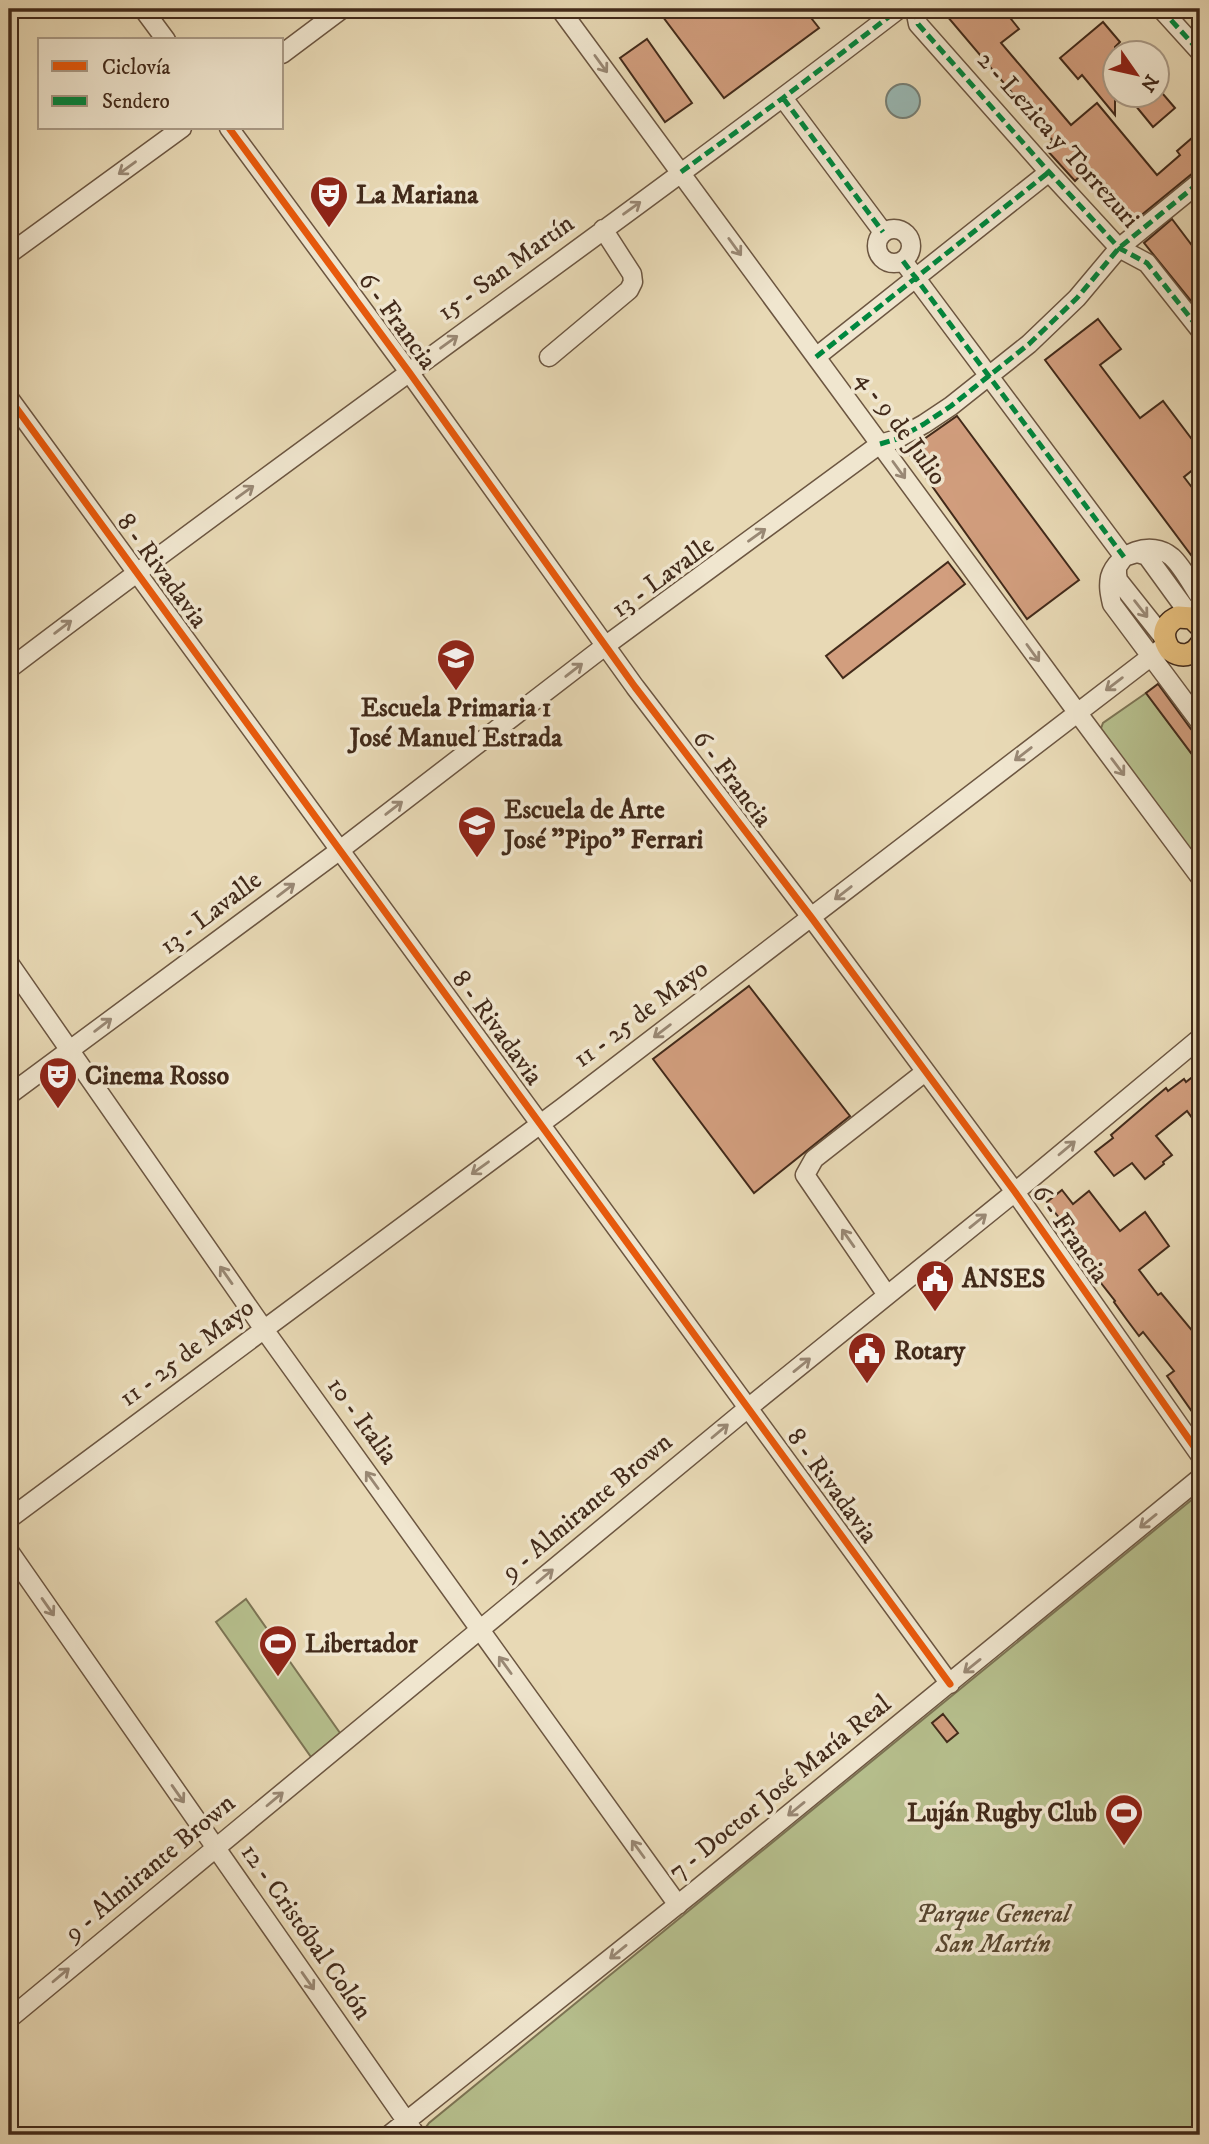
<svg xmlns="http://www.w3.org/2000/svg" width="1209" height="2144" font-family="'IM FELL DW Pica',serif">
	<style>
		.green { fill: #b6bf8d; stroke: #7c7454; stroke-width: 2 }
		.water { fill: #99b9b5; stroke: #768077; stroke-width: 2 }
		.building { fill: #d29e7e; stroke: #422a1a; stroke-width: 2 }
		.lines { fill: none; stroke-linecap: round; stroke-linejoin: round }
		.minor-casing { stroke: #6c5641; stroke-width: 21 }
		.major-casing { stroke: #422a1a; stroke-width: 24 }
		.minor { stroke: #f0e6cf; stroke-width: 18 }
		.major { stroke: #e4bc7a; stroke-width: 21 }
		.quiet { stroke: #00873e; stroke-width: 5; stroke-dasharray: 10 5; stroke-linecap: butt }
		.cycleway-casing { stroke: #f0e6cf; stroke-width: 11 }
		.cycleway { stroke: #e8590c; stroke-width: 7 }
		.oneway { stroke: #998874 }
		.labels { text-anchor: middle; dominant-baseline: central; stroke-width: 7; stroke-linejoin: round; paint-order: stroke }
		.street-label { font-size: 26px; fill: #422a1a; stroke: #f0e6cf }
		.poi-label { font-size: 26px; font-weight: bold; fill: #422a1a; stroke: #f0e6cf; text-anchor: start }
		.park-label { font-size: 26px; font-style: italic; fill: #594831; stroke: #f0e6cf }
	</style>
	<rect width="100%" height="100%" fill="#e8d9b5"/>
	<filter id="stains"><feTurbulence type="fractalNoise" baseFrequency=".00286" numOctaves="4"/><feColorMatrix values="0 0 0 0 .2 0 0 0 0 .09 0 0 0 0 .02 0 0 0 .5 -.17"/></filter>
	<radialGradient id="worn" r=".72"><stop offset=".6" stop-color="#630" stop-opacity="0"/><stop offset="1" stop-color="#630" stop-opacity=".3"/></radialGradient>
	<path class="green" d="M1146,693L1200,765V864L1100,731L1103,723Z
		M1200,1493V2135H426L424,2130L429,2123Z
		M246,1599L340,1733L311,1757L216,1622Z"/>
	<path class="water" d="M886 101a17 17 0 1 1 34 0a17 17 0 1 1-34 0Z"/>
	<path class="building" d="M657,9H804L819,28L724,98Z
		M941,9H1003L1019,29L1001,43L1071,125L1097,103L1157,175L1180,155L1177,151L1200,131V171L1193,173L1128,226L1083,173L1075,181L1045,148L1053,141Z
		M1103,22L1120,42L1115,47V115L1082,75L1078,79L1060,58Z
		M647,39L692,103L665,122L620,58Z
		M1126,94H1163L1175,108L1153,127Z
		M1172,219L1200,256V312L1144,243Z
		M1098,319L1121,349L1100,365L1140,418L1163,401L1200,450V464L1184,477L1200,498V567L1045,360Z
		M957,416L1079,580L1027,619L907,451Z
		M948,562L965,584L843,678L826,656Z
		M1158,684L1191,729L1200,738V765L1146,693Z
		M749,986L850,1116L754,1193L653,1059Z
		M1200,1071V1129L1187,1111L1156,1136L1172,1155L1163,1162L1164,1164L1145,1179L1132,1163L1114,1176L1095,1152L1113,1138L1111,1135L1154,1098L1166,1088L1168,1091L1184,1079L1186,1082Z
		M1062,1190L1073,1204L1089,1191L1120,1231L1145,1212L1169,1246L1139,1270L1158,1295L1161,1293L1200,1340V1423L1167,1376L1174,1371L1143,1332L1139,1336L1127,1320L1114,1302L1115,1301L1097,1278L1102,1274L1047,1202Z
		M943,1714L958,1733L947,1742L932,1723Z"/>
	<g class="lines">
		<defs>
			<path id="minor" d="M143,9L166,40
				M560,9L1077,712L1200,877
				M915,9L918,24L1049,172L1119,248L1147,263L1200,330
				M1161,9L1200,52
				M282,54L342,9
				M783,98L883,232
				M229,128L409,372L635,687L811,917L1015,1192L1200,1455
				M877 246a17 17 0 1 1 34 0a17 17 0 1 1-34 0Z
				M9,254L182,128
				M903,261L1124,557
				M549,357L629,290L633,282L632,274L603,229
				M816,357L1049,172
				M9,398L950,1684
				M1200,597C1192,585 1182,566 1172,557C1151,539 1117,553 1110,577C1108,587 1110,595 1112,604L1200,722
				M1164,638L1118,580L1117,574V567L1124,557L1137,553L1147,556L1192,618
				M9,669C303,445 606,234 899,9
				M9,963L263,1328L678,1905
				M9,1095L340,850L605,646L880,444L897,439L924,424L951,406L1029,344L1077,298L1119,248L1200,182
				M887,1295L805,1175L814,1159L925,1072
				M9,1519L562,1108L1166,645
				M9,1551L416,2135
				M9,2019L748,1408L1015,1192L1200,1038
				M389,2135L696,1890L1200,1478"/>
			<path id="major" d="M1200,626L1192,618L1178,617C1163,624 1161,637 1170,650C1181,658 1193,656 1200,645"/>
		</defs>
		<use href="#minor" class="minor-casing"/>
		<use href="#major" class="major-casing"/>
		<use href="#minor" class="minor"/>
		<use href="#major" class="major"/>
		<path class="quiet" d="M915,9L918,24L1049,172L1119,248L1147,263L1200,330
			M1161,9L1200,52
			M783,98L883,232
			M681,172L783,98L899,9
			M903,261L1124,557
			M816,357L1049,172
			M880,444L897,439L924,424L951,406L1029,344L1077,298L1119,248L1200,182"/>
		<defs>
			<path id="cycleway" d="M229,128L409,372L635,687L811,917L1015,1192L1200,1455
				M9,398L950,1684"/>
		</defs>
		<use href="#cycleway" class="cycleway-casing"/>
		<use href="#cycleway" class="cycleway"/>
	</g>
	<defs><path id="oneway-shaft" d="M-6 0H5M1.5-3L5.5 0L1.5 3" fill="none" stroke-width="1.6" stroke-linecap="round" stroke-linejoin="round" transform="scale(1.75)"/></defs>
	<g class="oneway">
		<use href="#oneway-shaft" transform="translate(601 64) rotate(54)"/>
		<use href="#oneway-shaft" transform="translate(127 168) rotate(144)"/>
		<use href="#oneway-shaft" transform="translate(632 208) rotate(-36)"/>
		<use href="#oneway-shaft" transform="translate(735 247) rotate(54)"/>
		<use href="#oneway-shaft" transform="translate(449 342) rotate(-36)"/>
		<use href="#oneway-shaft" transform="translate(899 470) rotate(54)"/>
		<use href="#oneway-shaft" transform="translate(245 492) rotate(-36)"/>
		<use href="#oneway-shaft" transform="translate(757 535) rotate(-36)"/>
		<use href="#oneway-shaft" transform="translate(1141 609) rotate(52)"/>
		<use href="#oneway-shaft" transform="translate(63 627) rotate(-37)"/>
		<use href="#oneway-shaft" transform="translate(1033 653) rotate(54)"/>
		<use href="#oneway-shaft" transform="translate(574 670) rotate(-38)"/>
		<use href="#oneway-shaft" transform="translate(1114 684) rotate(143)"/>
		<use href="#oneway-shaft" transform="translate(1023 754) rotate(142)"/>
		<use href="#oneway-shaft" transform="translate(1118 767) rotate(53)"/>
		<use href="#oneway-shaft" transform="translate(394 808) rotate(-38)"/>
		<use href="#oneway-shaft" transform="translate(286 890) rotate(-37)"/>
		<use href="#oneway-shaft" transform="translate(843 893) rotate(142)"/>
		<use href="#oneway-shaft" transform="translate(103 1025) rotate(-37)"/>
		<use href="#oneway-shaft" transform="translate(662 1031) rotate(143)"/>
		<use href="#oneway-shaft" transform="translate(1067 1148) rotate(-40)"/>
		<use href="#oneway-shaft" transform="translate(480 1168) rotate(144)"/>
		<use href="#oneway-shaft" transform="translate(978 1221) rotate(-39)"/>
		<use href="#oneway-shaft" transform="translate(848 1238) rotate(-125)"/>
		<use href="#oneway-shaft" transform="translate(226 1275) rotate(-125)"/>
		<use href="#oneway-shaft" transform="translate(802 1365) rotate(-39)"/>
		<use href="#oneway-shaft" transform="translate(720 1431) rotate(-40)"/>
		<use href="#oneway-shaft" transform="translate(372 1480) rotate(-126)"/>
		<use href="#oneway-shaft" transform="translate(1148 1521) rotate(141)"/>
		<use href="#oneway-shaft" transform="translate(545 1576) rotate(-40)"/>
		<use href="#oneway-shaft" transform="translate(48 1607) rotate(55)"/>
		<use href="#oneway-shaft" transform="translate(505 1665) rotate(-126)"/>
		<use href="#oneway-shaft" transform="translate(972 1666) rotate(141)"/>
		<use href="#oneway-shaft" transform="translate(178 1794) rotate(55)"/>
		<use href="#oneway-shaft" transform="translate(275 1799) rotate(-40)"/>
		<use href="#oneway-shaft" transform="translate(796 1809) rotate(141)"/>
		<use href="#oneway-shaft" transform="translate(638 1849) rotate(-126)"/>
		<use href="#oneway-shaft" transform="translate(618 1952) rotate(141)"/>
		<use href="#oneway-shaft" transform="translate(61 1975) rotate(-40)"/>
		<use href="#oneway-shaft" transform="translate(308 1981) rotate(55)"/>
	</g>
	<defs>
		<symbol id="theatre-pin" viewBox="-11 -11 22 30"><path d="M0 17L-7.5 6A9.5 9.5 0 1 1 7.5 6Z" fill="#8f2418" stroke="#f0e6cf"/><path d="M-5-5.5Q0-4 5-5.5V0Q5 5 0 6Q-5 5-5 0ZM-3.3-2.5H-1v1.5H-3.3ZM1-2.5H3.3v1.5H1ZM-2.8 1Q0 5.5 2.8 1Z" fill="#fff"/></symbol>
		<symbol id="school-pin" viewBox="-11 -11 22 30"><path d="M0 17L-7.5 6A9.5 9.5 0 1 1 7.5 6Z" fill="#8f2418" stroke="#f0e6cf"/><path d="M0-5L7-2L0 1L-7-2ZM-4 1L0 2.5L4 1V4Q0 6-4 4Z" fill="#fff"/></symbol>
		<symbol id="university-pin" viewBox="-11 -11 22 30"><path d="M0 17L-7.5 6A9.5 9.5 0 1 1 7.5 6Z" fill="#8f2418" stroke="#f0e6cf"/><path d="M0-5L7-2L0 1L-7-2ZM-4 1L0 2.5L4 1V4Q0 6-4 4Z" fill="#fff"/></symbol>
		<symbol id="civic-pin" viewBox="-11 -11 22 30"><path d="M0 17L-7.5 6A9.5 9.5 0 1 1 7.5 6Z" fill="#8f2418" stroke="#f0e6cf"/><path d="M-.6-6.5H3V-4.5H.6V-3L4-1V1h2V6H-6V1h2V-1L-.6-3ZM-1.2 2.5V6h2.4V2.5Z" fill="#fff"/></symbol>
		<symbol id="stadium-pin" viewBox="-11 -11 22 30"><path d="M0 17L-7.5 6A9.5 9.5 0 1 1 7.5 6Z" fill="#8f2418" stroke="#f0e6cf"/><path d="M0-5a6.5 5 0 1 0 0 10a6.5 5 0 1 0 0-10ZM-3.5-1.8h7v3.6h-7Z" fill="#fff"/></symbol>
	</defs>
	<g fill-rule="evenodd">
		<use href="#theatre-pin" x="307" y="173" width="44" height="60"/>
		<use href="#school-pin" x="434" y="636" width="44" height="60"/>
		<use href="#university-pin" x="455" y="803" width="44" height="60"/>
		<use href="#theatre-pin" x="36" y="1054" width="44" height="60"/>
		<use href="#civic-pin" x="913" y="1257" width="44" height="60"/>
		<use href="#civic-pin" x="845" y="1329" width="44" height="60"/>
		<use href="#stadium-pin" x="256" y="1622" width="44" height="60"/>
		<use href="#stadium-pin" x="1102" y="1791" width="44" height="60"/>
	</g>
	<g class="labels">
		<g class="street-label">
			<text transform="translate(1058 140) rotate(48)">2 - Lezica y Torrezuri</text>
			<text transform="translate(506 268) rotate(-36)">15 - San Martín</text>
			<text transform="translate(397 321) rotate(54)">6 - Francia</text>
			<text transform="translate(901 428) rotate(54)">4 - 9 de Julio</text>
			<text transform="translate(162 571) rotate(54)">8 - Rivadavia</text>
			<text transform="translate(663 577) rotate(-36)">13 - Lavalle</text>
			<text transform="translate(732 779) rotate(53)">6 - Francia</text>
			<text transform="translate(211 913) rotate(-37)">13 - Lavalle</text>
			<text transform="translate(641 1014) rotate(-37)">11 - 25 de Mayo</text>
			<text transform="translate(497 1028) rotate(54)">8 - Rivadavia</text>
			<text transform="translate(1070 1234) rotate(55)">6 - Francia</text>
			<text transform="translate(187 1353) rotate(-37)">11 - 25 de Mayo</text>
			<text transform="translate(362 1421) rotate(54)">10 - Italia</text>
			<text transform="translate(832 1486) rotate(54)">8 - Rivadavia</text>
			<text transform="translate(587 1507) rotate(-40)">9 - Almirante Brown</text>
			<text transform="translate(780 1788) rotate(-39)">7 - Doctor José María Real</text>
			<text transform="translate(150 1868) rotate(-40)">9 - Almirante Brown</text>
			<text transform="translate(306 1932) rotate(55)">12 - Cristóbal Colón</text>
		</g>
		<g class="poi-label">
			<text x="356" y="195">La Mariana</text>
			<text x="456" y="708" text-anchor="middle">Escuela Primaria 1<tspan x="456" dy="30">José Manuel Estrada</tspan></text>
			<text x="504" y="810">Escuela de Arte<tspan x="504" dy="30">José "Pipo" Ferrari</tspan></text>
			<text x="85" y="1076">Cinema Rosso</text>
			<text x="962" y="1279">ANSES</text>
			<text x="894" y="1351">Rotary</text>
			<text x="305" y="1644">Libertador</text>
			<text x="1097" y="1813" text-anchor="end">Luján Rugby Club</text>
		</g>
		<g class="park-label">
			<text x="993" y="1914">Parque General<tspan x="993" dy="30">San Martín</tspan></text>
		</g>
	</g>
	<rect width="1209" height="2144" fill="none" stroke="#e8d9b5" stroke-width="35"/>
	<rect x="10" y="10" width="1188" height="2123" fill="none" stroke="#422a1a" stroke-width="3.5"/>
	<rect x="18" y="18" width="1174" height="2109" fill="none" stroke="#422a1a" stroke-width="2"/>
	<rect x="38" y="38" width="245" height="91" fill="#f0e6cf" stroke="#aa9b87" stroke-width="2"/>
	<rect x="52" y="61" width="35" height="10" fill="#e8590c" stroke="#aa9b87" stroke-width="2"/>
	<text x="102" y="74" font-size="21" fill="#422a1a">Ciclovía</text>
	<rect x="52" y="96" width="35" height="10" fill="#00873e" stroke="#aa9b87" stroke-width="2"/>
	<text x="102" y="108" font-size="21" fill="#422a1a">Sendero</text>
	<g transform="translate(1136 74) rotate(124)"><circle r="33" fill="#f0e6cf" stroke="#aa9b87" stroke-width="2"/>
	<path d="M0-5L12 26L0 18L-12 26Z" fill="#8f2418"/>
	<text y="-10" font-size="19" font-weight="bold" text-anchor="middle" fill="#422a1a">N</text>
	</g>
	<rect width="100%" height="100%" filter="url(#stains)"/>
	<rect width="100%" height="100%" fill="url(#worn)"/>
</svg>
